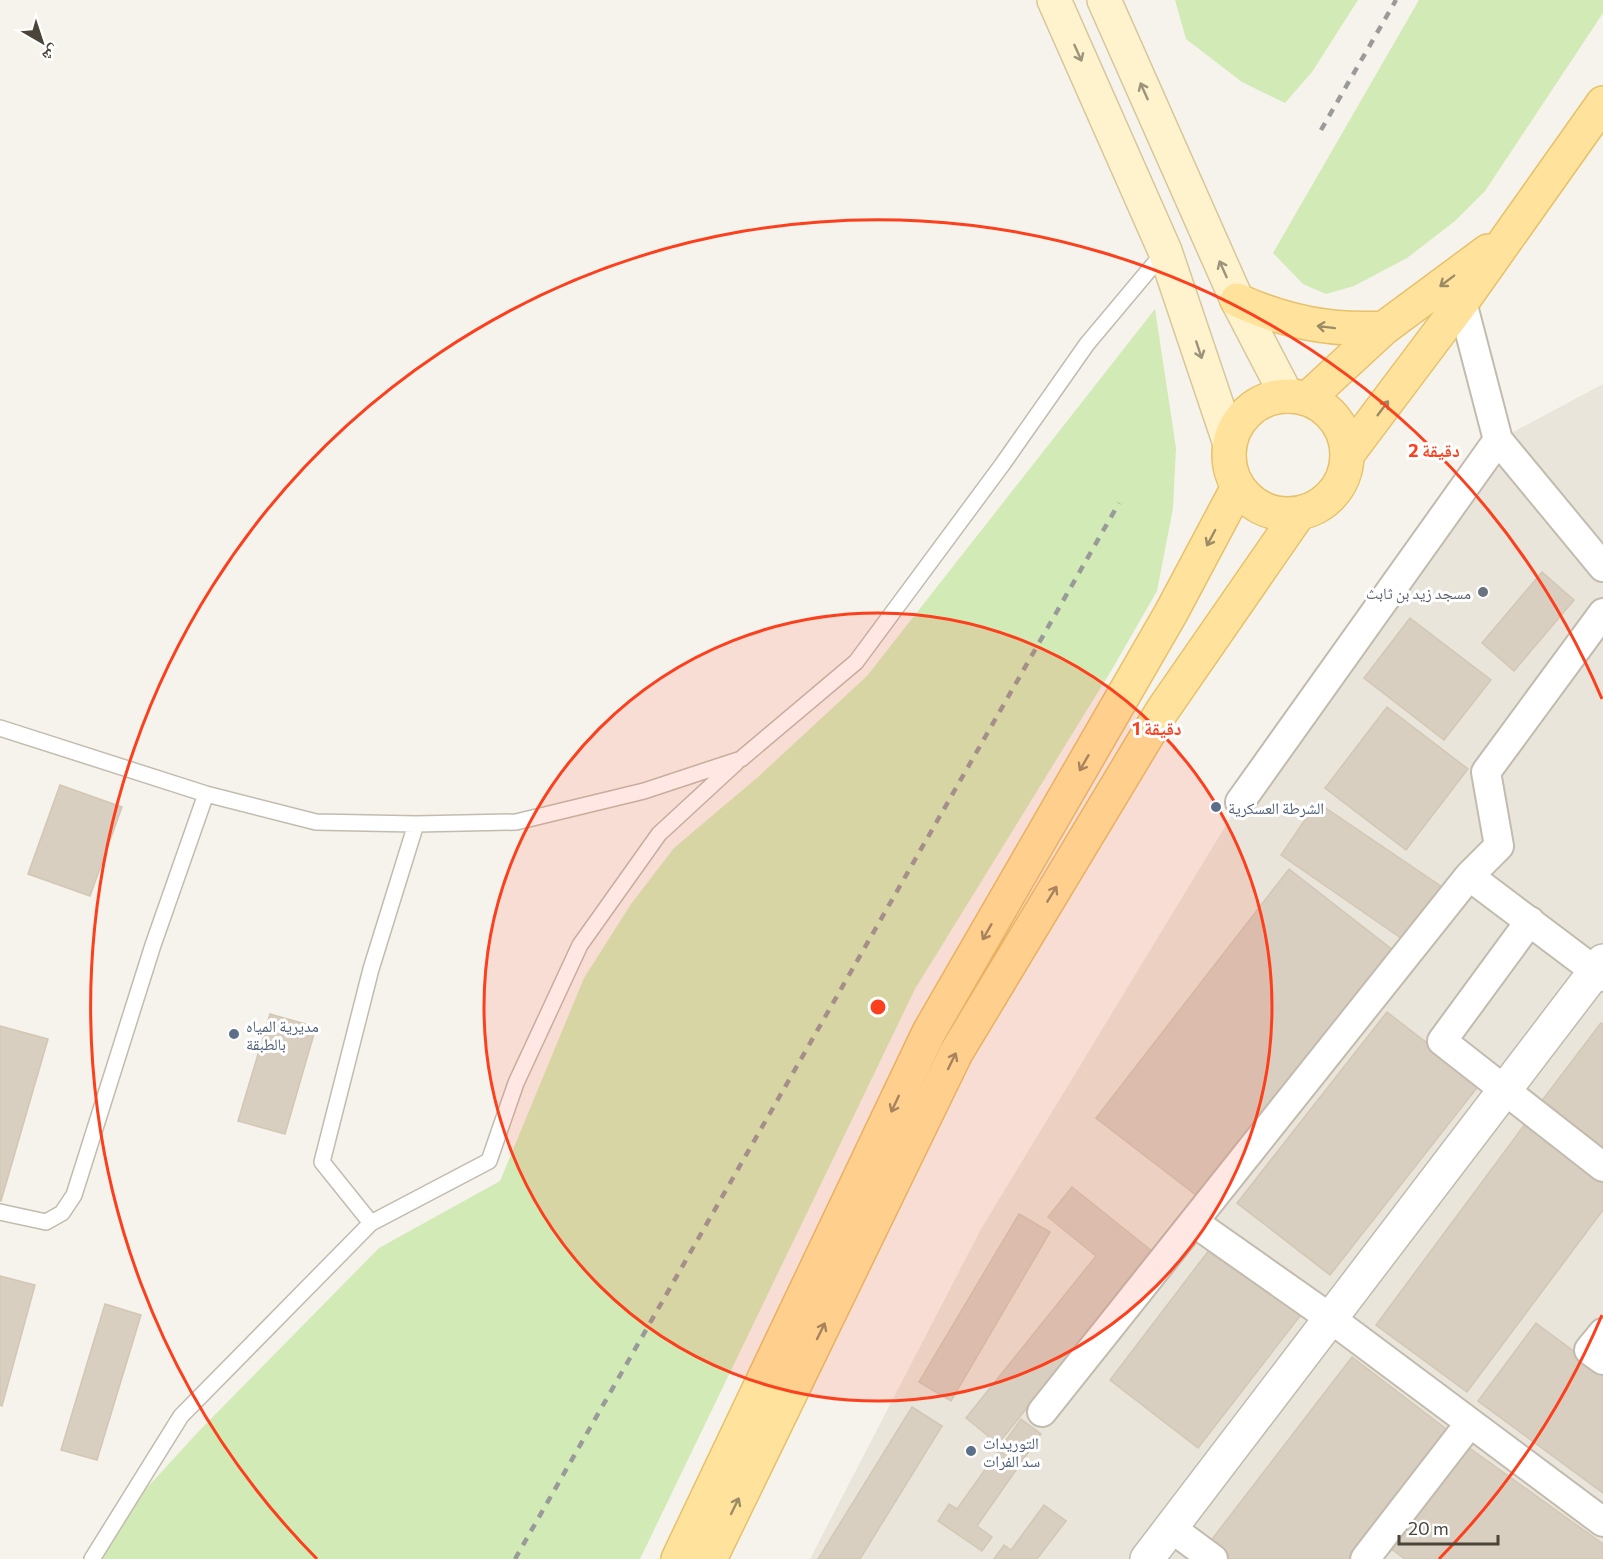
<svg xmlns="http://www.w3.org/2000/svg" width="1603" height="1559" font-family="Commissioner,'Noto Naskh Arabic',sans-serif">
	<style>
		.residential { fill: #eae5da }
		.green { fill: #d2eab5 }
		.building { fill: #d8cfc1; stroke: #d3c7b4; stroke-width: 1.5 }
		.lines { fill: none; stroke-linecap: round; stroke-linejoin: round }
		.service-casing { stroke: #c2bbae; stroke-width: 18 }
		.minor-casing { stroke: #c2bbae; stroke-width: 32 }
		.tertiary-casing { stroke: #c2bbae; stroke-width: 36 }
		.secondary-casing { stroke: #d6c79b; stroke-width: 36 }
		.primary-casing { stroke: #e6c16a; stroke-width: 36 }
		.service { stroke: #fff; stroke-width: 15 }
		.minor { stroke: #fff; stroke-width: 28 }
		.tertiary { stroke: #fff; stroke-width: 33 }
		.secondary { stroke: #fff3cd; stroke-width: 33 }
		.primary { stroke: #ffe39c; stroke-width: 33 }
		.rail { stroke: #9a9a9a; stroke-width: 4.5; stroke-dasharray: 8 8; stroke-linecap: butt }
		.oneway { stroke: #9c937c }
		.oneway2 { stroke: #9c8c66 }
		.ring { fill: none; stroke: #fc3f1d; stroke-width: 3 }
		.worship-dot { fill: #6b7280; stroke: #fff; stroke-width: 2 }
		.service-dot { fill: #5c6f8a; stroke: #fff; stroke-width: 2 }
		.labels { text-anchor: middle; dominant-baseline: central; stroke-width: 6; stroke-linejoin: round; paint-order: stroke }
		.worship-label { font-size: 16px; fill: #5b616d; stroke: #fff; text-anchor: end }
		.service-label { font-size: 16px; fill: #4e5e75; stroke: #fff; text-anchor: start }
		.centre { fill: #fc3f1d; stroke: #fff; stroke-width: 3 }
		.ring-label { font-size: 18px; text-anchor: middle; font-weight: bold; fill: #fc3f1d; stroke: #fff; stroke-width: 6; stroke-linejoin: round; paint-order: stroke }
	</style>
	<rect width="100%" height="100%" fill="#f6f3ec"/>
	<path class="residential" d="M1603,384V1559H810L981,1229L1240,802L1498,440Z"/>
	<path class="green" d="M1175,0H1358L1312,72L1285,103L1242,82L1186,39Z
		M1419,0H1603V13L1485,191L1455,221L1407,258L1354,286L1326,294L1303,284L1273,253Z
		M1155,309L1176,448L1173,508L1157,591L1111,671L915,989L640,1559H101L132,1504L199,1431L379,1248L500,1181L584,978L631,904L674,848L758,777L867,676Z"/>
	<path class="building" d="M1542,572L1574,600L1514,671L1482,643Z
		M1410,618L1491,680L1444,740L1364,678Z
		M1387,707L1468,769L1406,850L1325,788Z
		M60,785L122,807L90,896L28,874Z
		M1317,802L1445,889L1408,943L1281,855Z
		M1289,869L1394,951L1201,1199L1096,1118Z
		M1387,1012L1480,1084L1330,1275L1237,1203Z
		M270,1014L316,1027L285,1134L238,1121Z
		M1601,1023L1603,1024V1152L1540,1103Z
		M0,1026L48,1039L1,1201H0Z
		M1528,1120L1603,1176V1210L1467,1392L1376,1325Z
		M1072,1187L1152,1251L998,1444L966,1418L1096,1256L1048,1217Z
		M1019,1214L1050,1232L951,1401L919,1382Z
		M1213,1245L1307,1307L1198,1448L1110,1380Z
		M0,1276L35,1285L2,1406L0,1405Z
		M105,1304L141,1315L97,1460L61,1450Z
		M1536,1323L1603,1373V1493L1478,1401Z
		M1352,1357L1450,1432L1352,1559H1222L1206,1547Z
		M912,1407L942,1426L860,1559H818Z
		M1021,1419L1041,1434L977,1526L992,1537L982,1551L938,1521L949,1504L957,1509Z
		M1464,1444L1603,1544V1559H1405L1390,1548Z
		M1044,1505L1066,1521L1037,1559H994L1004,1545L1011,1550Z"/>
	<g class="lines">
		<defs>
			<path id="service" d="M0,728L206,794
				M0,1212L46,1222L62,1213L74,1195L153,945L206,794L316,822L416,824
				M371,1223L322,1162L371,969L416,824L516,822L644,791L741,759L856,662L1002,465L1087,344L1165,251
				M92,1559L181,1416L371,1223L489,1161L516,1083L580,945L659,834L736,763"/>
			<path id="minor" d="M1462,302L1498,440L1603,567
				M1240,802L1498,440
				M1469,876L1603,977
				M1530,921L1442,1041L1603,1167
				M1200,1214L1199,1223L1205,1230L1330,1318L1603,1522
				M1603,1333L1589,1350L1603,1360
				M1042,1412L1469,876L1499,846L1486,772L1603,613
				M1171,1528L1213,1559
				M1365,1559L1470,1423"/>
			<path id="tertiary" d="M1147,1559L1603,961"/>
			<path id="secondary" d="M1054,0L1165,251L1230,444
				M1104,0L1237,300L1287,396"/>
			<path id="primary" d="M1237,300C1285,322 1331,331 1384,328
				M1229 455a59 59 0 1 1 118 0a59 59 0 1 1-118 0Z
				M1307,399L1384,328L1488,251
				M1347,455L1462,302L1603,103
				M678,1559L929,1032L1171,613L1238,487
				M710,1559L956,1053L1162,711L1299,513"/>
		</defs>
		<use href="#service" class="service-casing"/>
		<use href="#minor" class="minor-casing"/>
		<use href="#tertiary" class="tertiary-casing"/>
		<use href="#secondary" class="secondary-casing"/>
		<use href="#primary" class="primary-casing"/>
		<use href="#service" class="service"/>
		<use href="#minor" class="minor"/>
		<use href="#tertiary" class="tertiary"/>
		<use href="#secondary" class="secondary"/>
		<use href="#primary" class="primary"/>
		<path class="rail" d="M1321,130L1396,0
			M515,1559L1119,503"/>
	</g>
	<defs><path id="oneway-shaft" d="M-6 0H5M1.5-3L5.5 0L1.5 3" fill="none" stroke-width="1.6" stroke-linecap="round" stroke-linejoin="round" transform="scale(1.5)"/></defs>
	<g class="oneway">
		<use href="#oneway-shaft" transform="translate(1078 53) rotate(66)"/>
		<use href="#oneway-shaft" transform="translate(1144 91) rotate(-114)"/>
		<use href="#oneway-shaft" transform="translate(1223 269) rotate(-114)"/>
		<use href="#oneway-shaft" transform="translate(1199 350) rotate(72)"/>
	</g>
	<g class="oneway2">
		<use href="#oneway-shaft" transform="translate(1447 281) rotate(143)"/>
		<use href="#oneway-shaft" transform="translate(1326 327) rotate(-173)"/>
		<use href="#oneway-shaft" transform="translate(1383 408) rotate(-53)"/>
		<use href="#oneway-shaft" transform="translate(1211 538) rotate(118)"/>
		<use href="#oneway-shaft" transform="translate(1084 763) rotate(120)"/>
		<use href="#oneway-shaft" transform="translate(1052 894) rotate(-59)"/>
		<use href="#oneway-shaft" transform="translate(987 932) rotate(120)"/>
		<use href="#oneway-shaft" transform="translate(952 1061) rotate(-64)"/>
		<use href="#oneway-shaft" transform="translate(895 1104) rotate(115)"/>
		<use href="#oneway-shaft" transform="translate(821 1331) rotate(-64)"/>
		<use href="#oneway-shaft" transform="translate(735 1506) rotate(-64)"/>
	</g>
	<circle cx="878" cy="1007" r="394" fill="#fc3f1d" fill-opacity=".12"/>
	<g class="ring">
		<circle cx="878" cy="1007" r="394"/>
		<path d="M1602 1315A787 787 0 0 1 1439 1559M317 1559A787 787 0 1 1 1602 699"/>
	</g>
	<circle class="worship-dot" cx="1483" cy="592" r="6"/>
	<g class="service-dot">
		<circle cx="1216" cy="807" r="6"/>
		<circle cx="234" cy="1034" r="6"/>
		<circle cx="971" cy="1451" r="6"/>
	</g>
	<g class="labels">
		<g class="worship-label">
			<text x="1471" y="592">مسجد زيد بن ثابث</text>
		</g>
		<g class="service-label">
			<text x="1228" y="807">الشرطة العسكرية</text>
			<text x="246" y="1025">مديرية المياه<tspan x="246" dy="18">بالطبقة</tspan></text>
			<text x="983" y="1442">التوريدات<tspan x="983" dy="18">سد الفرات</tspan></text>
		</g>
	</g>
	<circle cx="878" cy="1007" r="9" class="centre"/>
	<g class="ring-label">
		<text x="1434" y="457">2 دقيقة</text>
		<text x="1157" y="735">1 دقيقة</text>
	</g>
	<g transform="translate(42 42) rotate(141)" stroke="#ffffff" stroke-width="4.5" paint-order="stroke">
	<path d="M0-4.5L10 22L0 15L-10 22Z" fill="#4b4439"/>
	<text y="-9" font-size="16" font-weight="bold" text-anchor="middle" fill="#4b4439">ش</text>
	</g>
	<path d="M1399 1535v9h99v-9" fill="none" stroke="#4b4439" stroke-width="3"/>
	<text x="1408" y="1535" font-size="18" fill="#4b4439" stroke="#ffffff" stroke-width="4.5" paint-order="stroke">20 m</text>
</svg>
